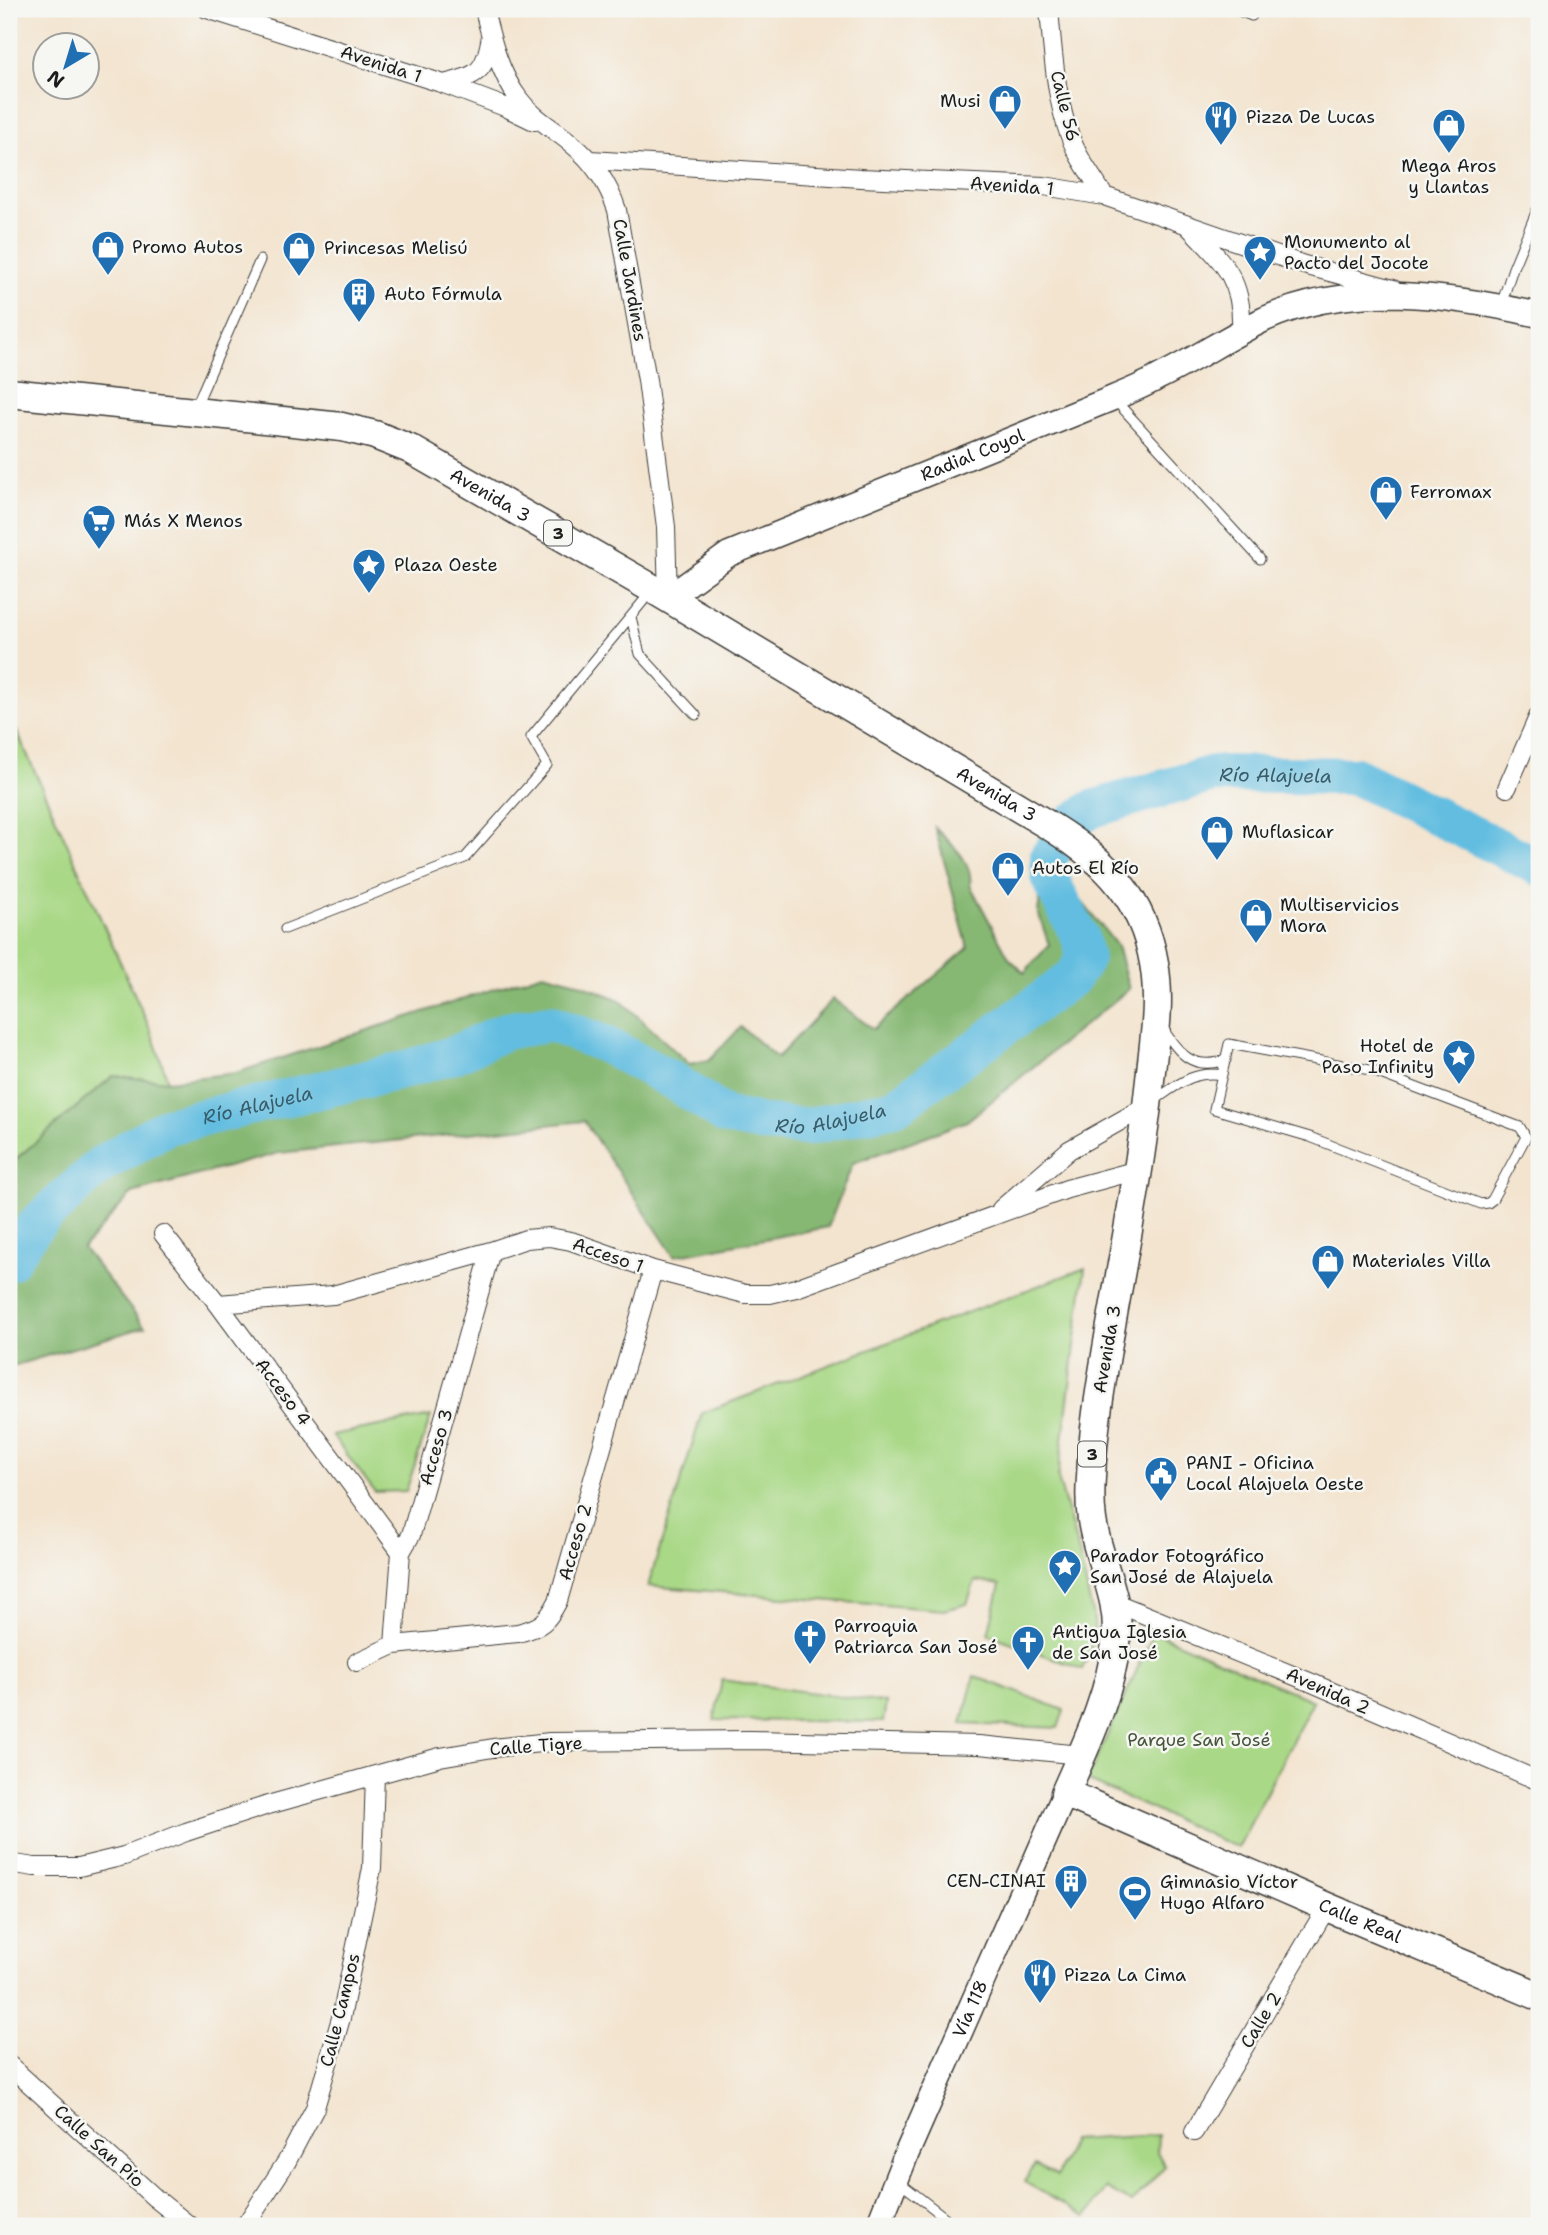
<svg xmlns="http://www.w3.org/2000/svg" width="1548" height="2235" font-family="'Shantell Sans',sans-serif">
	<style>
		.green { fill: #a9d886; stroke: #627a51; stroke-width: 2 }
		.forest { fill: #86b873; stroke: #516a48; stroke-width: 2 }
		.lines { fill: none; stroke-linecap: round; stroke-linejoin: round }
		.river { stroke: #62bde0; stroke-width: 38 }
		.lane-casing { stroke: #3c3a37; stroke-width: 11 }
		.street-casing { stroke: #3c3a37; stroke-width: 20 }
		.secondary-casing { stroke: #3c3a37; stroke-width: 27 }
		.primary-casing { stroke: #3c3a37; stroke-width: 31 }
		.lane { stroke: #fff; stroke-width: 9 }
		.street { stroke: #fff; stroke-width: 18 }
		.secondary { stroke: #fff; stroke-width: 24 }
		.primary { stroke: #fff; stroke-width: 28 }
		.labels { text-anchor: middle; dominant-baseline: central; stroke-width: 5; stroke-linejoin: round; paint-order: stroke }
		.shield { fill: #f6f6f2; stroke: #5d5d5c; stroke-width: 2 }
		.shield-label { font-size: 16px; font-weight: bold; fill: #1c1c1c }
		.street-label { font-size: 18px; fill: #1c1c1c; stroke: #f6f6f2 }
		.poi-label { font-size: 18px; fill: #1c1c1c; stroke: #f6f6f2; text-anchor: start }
		.park-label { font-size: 18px; fill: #46543c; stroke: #f6f6f2 }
		.water-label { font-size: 19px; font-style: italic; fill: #385c6a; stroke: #f6f6f2 }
	</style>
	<rect width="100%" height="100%" fill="#f6f6f2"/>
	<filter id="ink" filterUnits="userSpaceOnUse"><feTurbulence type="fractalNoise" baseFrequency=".0143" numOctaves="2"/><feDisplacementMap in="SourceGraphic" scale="14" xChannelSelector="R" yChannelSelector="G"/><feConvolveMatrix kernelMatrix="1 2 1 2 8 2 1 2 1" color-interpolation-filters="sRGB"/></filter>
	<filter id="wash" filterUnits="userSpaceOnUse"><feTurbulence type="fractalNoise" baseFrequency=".00686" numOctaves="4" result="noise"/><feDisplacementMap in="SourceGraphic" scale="28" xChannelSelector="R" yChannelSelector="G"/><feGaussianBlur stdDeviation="1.57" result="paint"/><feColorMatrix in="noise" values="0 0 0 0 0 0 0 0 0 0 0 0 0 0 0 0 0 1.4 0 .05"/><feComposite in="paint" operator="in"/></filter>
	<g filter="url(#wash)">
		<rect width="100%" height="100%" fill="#f3e4cf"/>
		<path class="green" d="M9,714L151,1031L168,1081L113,1076L9,1165Z
			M1085,1268L1058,1478L1079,1553L1094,1621L1095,1640L1082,1669L988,1634L1000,1585L975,1581L967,1604L944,1610L648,1586L702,1413Z
			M431,1416L406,1491L375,1492L332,1435Z
			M1154,1632L1313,1701L1238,1848L1087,1780Z
			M974,1676L1064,1710L1058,1728L962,1724Z
			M722,1680L886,1703L883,1722L714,1720Z
			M1158,2135L1157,2152L1165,2166L1132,2203L1105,2188L1086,2217L1024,2182L1035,2165L1057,2176L1072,2140Z"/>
		<path class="forest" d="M935,828C949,842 974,861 970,885L1009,958L1024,973L1049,945L1038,912L1042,881L1041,850L1117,946L1129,989L967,1121L853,1163L828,1227L674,1256L584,1121L279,1153L132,1193L83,1248L145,1327L9,1367V1165L113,1076L168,1081L236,1073L543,973L574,981L620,1000L689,1064L709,1060L741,1027L777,1058L833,999L873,1029L968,948Z"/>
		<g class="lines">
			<path class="river" id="s1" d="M9,1262L38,1222L102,1164L167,1126L401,1071L456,1054L505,1031L550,1023L604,1044L674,1081L726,1116L766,1124L807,1127L895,1107L1072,978L1085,959L1080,937L1050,879L1049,856L1074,821L1092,809L1213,774L1355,776L1539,867"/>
		</g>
	</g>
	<g filter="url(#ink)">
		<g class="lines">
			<defs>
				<path id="lane" d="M1234,9L1252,16
					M1502,302L1513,268L1539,205
					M1115,400L1260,559
					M195,408L260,260
					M631,617L640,654L696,715
					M285,929L465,858L547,765L531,737L650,593
					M1163,1029C1180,1054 1192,1071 1226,1060
					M1229,1044L1370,1070L1520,1127L1526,1137L1492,1200L1488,1203L1481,1204L1310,1137L1214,1109Z
					M1155,1100C1177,1085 1194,1070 1222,1075
					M898,2181L956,2226"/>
				<path id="street" d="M207,9L444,84L505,107L534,121
					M484,9C491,39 500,74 519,99C533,118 554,129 572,144C594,162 608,183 617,210L647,380L666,527L668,598
					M1049,9C1053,54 1056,113 1078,154C1086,169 1096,182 1104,196
					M444,84C478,75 485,73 491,36
					M591,160L861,178L1044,186L1104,196L1304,265L1393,289
					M1188,226C1222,261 1244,279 1241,332
					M1507,788L1539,715
					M1001,1209L1069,1150L1147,1106
					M163,1234L218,1304L401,1552
					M218,1304L333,1295L491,1251L526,1239L549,1237L571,1241L653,1270L745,1294H770L796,1288L1067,1189L1138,1170
					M1116,1603L1312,1683L1539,1781
					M394,1645L401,1552L411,1535L491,1251
					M357,1662L394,1645L518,1633C542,1627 547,1622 558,1601L653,1270
					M9,1863L34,1867H79L124,1856L186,1832L268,1805L440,1757L493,1748L550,1742L750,1740L979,1745L1081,1755
					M9,2065L155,2198L190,2226
					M1194,2132L1327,1907
					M245,2226L287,2161L315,2108L341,2018L372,1868L375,1775"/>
				<g id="secondary">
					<path id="s2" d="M668,598L729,554L1113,398C1128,392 1143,386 1157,378C1194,360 1228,337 1265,319C1350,280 1451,295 1539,315"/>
					<path id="s3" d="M878,2226L906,2155L1065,1793"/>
				</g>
				<g id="primary">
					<path id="s4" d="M9,393L342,427L375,435L410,449L653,589L1053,828C1107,862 1143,899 1154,963C1161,1002 1154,1041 1150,1080C1141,1164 1125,1247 1110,1331C1102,1379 1093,1428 1091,1477C1090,1491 1090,1506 1092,1520C1098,1562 1122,1599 1116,1643C1110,1696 1086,1745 1065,1793L1327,1907L1539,1996"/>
				</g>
			</defs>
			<use href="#lane" class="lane-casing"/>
			<use href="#street" class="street-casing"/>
			<use href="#secondary" class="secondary-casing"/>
			<use href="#primary" class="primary-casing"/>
			<use href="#lane" class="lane"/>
			<use href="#street" class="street"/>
			<use href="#secondary" class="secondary"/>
			<use href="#primary" class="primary"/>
		</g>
	</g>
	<defs>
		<symbol id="shop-pin" viewBox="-11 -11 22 30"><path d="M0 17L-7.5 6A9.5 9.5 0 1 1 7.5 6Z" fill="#1f6fb2" stroke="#f6f6f2"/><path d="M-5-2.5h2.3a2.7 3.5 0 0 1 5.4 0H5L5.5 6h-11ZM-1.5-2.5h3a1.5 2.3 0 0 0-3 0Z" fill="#fff"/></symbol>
		<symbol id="restaurant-pin" viewBox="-11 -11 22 30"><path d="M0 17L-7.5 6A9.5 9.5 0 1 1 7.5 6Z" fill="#1f6fb2" stroke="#f6f6f2"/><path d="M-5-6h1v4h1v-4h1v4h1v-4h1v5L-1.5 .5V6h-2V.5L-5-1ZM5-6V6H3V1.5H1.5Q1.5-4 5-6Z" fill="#fff"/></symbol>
		<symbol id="sight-pin" viewBox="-11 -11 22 30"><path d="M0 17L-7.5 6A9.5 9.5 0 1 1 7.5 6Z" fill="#1f6fb2" stroke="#f6f6f2"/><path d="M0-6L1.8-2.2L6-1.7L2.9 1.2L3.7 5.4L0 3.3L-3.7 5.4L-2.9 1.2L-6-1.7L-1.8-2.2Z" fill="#fff"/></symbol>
		<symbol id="building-pin" viewBox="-11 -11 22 30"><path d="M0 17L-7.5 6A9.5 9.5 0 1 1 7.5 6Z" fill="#1f6fb2" stroke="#f6f6f2"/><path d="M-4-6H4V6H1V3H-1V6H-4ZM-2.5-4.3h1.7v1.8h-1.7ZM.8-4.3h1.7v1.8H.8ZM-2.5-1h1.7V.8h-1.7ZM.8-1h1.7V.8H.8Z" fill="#fff"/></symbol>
		<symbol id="supermarket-pin" viewBox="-11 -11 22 30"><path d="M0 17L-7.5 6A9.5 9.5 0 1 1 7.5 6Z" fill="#1f6fb2" stroke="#f6f6f2"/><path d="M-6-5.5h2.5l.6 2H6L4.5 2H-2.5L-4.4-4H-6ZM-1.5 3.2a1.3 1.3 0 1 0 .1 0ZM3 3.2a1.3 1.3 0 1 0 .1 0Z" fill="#fff"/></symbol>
		<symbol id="civic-pin" viewBox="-11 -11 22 30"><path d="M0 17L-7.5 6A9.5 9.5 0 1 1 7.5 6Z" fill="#1f6fb2" stroke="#f6f6f2"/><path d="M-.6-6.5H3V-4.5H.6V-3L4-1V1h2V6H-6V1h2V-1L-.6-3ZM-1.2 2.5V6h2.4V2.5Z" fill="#fff"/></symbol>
		<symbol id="church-pin" viewBox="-11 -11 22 30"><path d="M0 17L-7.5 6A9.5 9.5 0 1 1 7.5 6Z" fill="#1f6fb2" stroke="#f6f6f2"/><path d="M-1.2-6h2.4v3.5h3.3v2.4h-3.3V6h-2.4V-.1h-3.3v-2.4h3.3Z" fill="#fff"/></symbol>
		<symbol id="stadium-pin" viewBox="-11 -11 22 30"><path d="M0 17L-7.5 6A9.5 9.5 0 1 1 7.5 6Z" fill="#1f6fb2" stroke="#f6f6f2"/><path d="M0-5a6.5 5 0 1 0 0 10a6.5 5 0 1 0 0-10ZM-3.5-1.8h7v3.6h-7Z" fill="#fff"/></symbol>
	</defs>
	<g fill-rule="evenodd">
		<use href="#shop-pin" x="986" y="82" width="38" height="52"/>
		<use href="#restaurant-pin" x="1202" y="98" width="38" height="52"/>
		<use href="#shop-pin" x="1430" y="106" width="38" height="52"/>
		<use href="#shop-pin" x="89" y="228" width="38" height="52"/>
		<use href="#shop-pin" x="280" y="229" width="38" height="52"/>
		<use href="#sight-pin" x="1241" y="233" width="38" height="52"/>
		<use href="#building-pin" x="340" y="275" width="38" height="52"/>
		<use href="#shop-pin" x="1367" y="473" width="38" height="52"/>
		<use href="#supermarket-pin" x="80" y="502" width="38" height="52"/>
		<use href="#sight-pin" x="350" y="546" width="38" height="52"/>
		<use href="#shop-pin" x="1198" y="813" width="38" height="52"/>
		<use href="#shop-pin" x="989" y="849" width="38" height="52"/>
		<use href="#shop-pin" x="1237" y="896" width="38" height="52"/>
		<use href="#sight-pin" x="1440" y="1037" width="38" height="52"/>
		<use href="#shop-pin" x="1309" y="1242" width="38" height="52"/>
		<use href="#civic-pin" x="1142" y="1454" width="38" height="52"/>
		<use href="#sight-pin" x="1046" y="1547" width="38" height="52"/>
		<use href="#church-pin" x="791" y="1617" width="38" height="52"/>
		<use href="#church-pin" x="1009" y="1623" width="38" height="52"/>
		<use href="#building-pin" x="1052" y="1862" width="38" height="52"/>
		<use href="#stadium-pin" x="1116" y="1873" width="38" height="52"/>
		<use href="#restaurant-pin" x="1021" y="1956" width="38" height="52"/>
	</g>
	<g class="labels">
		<g class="shield">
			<rect x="544" y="520.5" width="28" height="25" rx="5"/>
			<rect x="1078" y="1441.5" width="28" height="25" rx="5"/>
		</g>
		<g class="shield-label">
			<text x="558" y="533">3</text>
			<text x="1092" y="1454">3</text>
		</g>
		<g class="street-label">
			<text transform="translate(381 64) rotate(18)">Avenida 1</text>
			<text transform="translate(1065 106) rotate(76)">Calle 56</text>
			<text transform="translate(1012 186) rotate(4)">Avenida 1</text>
			<text transform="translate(630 280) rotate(80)">Calle Jardines</text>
			<text stroke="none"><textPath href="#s2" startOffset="338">Radial Coyol</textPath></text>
			<text stroke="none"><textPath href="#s4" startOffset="499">Avenida 3</textPath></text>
			<text stroke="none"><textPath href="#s4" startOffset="1087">Avenida 3</textPath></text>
			<text transform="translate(608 1255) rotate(19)">Acceso 1</text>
			<text transform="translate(1107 1349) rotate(-80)">Avenida 3</text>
			<text transform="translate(283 1392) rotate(53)">Acceso 4</text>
			<text transform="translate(436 1447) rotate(-74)">Acceso 3</text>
			<text transform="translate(575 1542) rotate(-74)">Acceso 2</text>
			<text transform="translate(1328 1691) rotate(24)">Avenida 2</text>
			<text transform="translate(536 1746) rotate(-4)">Calle Tigre</text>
			<text stroke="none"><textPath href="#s4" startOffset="2496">Calle Real</textPath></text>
			<text stroke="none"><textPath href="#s3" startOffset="236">Vía 118</textPath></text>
			<text transform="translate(340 2010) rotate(-76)">Calle Campos</text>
			<text transform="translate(1261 2020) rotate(-59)">Calle 2</text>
			<text transform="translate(99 2146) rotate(42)">Calle San Pío</text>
		</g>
		<g class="poi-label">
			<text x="981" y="101" text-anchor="end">Musi</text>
			<text x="1246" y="117">Pizza De Lucas</text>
			<text x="1449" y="166" text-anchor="middle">Mega Aros<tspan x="1449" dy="21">y Llantas</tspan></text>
			<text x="1284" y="242">Monumento al<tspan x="1284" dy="21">Pacto del Jocote</tspan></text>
			<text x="132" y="247">Promo Autos</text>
			<text x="324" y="248">Princesas Melisú</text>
			<text x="384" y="294">Auto Fórmula</text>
			<text x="1410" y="492">Ferromax</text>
			<text x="124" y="521">Más X Menos</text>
			<text x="394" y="565">Plaza Oeste</text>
			<text x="1242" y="832">Muflasicar</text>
			<text x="1032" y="868">Autos El Río</text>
			<text x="1280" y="905">Multiservicios<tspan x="1280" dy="21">Mora</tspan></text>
			<text x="1434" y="1046" text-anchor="end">Hotel de<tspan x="1434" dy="21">Paso Infinity</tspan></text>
			<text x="1352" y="1261">Materiales Villa</text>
			<text x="1186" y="1463">PANI - Oficina<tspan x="1186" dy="21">Local Alajuela Oeste</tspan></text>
			<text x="1090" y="1556">Parador Fotográfico<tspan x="1090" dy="21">San José de Alajuela</tspan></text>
			<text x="834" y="1626">Parroquia<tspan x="834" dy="21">Patriarca San José</tspan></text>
			<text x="1052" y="1632">Antigua Iglesia<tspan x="1052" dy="21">de San José</tspan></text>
			<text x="1046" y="1881" text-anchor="end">CEN-CINAI</text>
			<text x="1160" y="1882">Gimnasio Víctor<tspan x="1160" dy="21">Hugo Alfaro</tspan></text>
			<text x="1064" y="1975">Pizza La Cima</text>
		</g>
		<g class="park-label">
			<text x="1199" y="1740">Parque San José</text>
		</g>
		<g class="water-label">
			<text stroke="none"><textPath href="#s1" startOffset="1587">Río Alajuela</textPath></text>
			<text stroke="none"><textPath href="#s1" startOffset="304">Río Alajuela</textPath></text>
			<text stroke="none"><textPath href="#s1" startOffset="915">Río Alajuela</textPath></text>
		</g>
	</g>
	<rect width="1548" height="2235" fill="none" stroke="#f6f6f2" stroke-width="35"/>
	<g transform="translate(66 66) rotate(218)"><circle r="33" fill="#f6f6f2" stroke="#9f9f9c" stroke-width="2"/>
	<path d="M0-5L12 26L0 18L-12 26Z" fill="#1f6fb2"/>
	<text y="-10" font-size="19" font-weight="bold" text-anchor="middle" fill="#1c1c1c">N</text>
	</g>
</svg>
